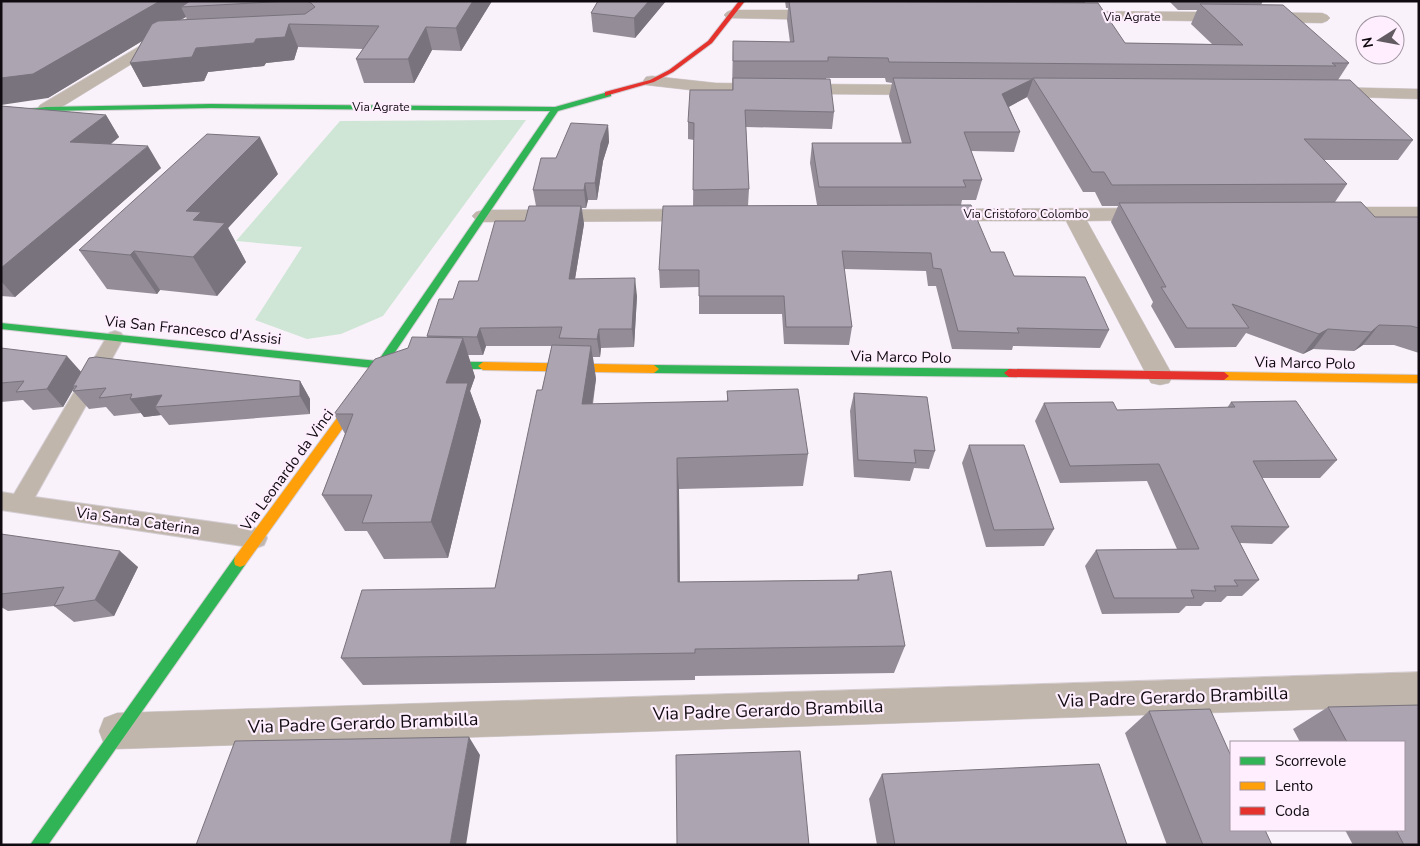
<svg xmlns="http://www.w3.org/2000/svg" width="1420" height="846" font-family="'Nunito Sans',sans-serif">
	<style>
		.green { fill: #cfe6d6 }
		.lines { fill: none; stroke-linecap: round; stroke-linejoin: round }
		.lane-casing { stroke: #d4ced4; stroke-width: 2 }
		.street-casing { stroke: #d4ced4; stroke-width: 1 }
		.fast-casing { stroke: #d4ced4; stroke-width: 2 }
		.slow-casing { stroke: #d4ced4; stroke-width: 2 }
		.jam-casing { stroke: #d4ced4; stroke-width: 2 }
		.lane { fill: #c0b6ac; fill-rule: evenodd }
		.street { fill: #c0b6ac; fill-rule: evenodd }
		.fast { fill: #30b455; fill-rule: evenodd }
		.slow { fill: #ff9f0a; fill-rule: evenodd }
		.jam { fill: #e5322d; fill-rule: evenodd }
		.wall { fill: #948d98; fill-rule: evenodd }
		.shaded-wall { fill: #78737c }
		.building { fill: #aca4b1; stroke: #78737c }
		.labels { text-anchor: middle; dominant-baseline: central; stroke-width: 4.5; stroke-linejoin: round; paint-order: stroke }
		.far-street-label { font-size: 12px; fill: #100b10; stroke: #feeefe }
		.street-label { font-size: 15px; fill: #100b10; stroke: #feeefe }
		.near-street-label { font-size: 18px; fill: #100b10; stroke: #feeefe }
	</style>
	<rect width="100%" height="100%" fill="#faf2fa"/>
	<path class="green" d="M526,120L383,316L341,334L307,339L255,320L302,247L236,241L340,121Z"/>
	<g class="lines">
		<defs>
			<path id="lane" d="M115,331L121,333L124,337L35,497L256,528L264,531L267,538L264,545L256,548L1,510V492L14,494L109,333Z"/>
			<path id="street" d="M216,1H234L52,113L46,114L40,113L37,109L40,105Z
				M732,10H826L831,12L834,15L831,18L826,20L727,18L724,15L727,12Z
				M1069,11L1322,13L1327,15L1330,18L1327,21L1322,23L1064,19L1061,16L1064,13Z
				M652,76L716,83L927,85L933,86L936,90L933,94L927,95L716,93L646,85L643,81L646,77Z
				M1325,87L1419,89V99L1319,96L1316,92L1319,88Z
				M1333,207H1419V219H1333L1326,217L1322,213L1326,209Z
				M1152,208L1159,210L1163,214L1159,218L1152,220L1087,221L1173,376L1169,383L1160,385L1151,383L1147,376L1066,221H938L931,219L927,215L931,211L938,209Z
				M700,209L707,211L711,215L707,219L700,221L483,222L476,220L472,216L476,212L483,210Z
				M1419,672V706L117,749L104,744L99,731L104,718L117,713Z"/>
			<path id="fast" d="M608,92H611V96L558,111L389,361L483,362L488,366L487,369H384L370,390L366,391L361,387L373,368L1,329V323L378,361L550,111L211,108L46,111L1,116V112L46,107L211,104L555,107Z
				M654,365L1009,369L1014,373L1009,377L654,373L649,369Z
				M240,555L245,557L246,561L245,565L48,845H30L235,557Z"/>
			<path id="slow" d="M483,362L654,365L659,369L654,373L483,370L478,366Z
				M1224,372L1419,375V383L1224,380L1219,376Z
				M366,383L371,387L370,390L245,565L240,567L235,565L234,561L235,557L362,384Z"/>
			<path id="jam" d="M739,1H745L712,43L673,72L654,82L605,96V92L650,80L669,70L708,41Z
				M1009,369L1224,372L1229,376L1224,380L1009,377L1004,373Z"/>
		</defs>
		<use href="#lane" class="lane-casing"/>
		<use href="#street" class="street-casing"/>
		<use href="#fast" class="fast-casing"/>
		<use href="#slow" class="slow-casing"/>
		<use href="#jam" class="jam-casing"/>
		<use href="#lane" class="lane"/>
		<use href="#street" class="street"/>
		<use href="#fast" class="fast"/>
		<use href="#slow" class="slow"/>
		<use href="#jam" class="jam"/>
	</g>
	<path class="wall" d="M1,1H492L461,51L432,50L414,83H364L356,59L363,49L298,47L294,60L266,63L264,66L208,72L204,81L143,87L130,63L142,41L48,98ZM186,17L187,19L181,20Z
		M598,1H666L635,38L593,32L591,13Z
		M785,1H1085V3L1125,43L1212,44L1191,24L1197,10H1178L1169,1H1263L1261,5L1349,63L1338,80L1413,140L1398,160H1324L1347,184L1335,202L1375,217H1419V353L1394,345H1363L1354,351L1313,349L1303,354L1246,333L1236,347L1175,348L1151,306L1153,302L1111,222L1118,206H1102L1095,192H1083L1027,97L1031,84L1027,97L1009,107L1020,132L1014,152L971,151L982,180L976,200H962L961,205L991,252L1014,276L1109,330L1100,348L1013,346L1012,350L952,349L936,286H928L926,271L844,269L852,327L849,345L784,344L782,314H699V287L660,288L659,270L693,206L694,140L688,139V122L732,90L733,41L790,42L787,20L788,8H786ZM826,78H885L886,82L892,83L889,96L902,143H812L810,163L817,205L748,206L749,189L746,127L832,129L834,112Z
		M1,106L106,115L119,137L111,144L161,168L15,297L1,296Z
		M608,125L609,142L603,161L597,200H588L586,208H582L584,224L575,279L637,296L634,347L601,348L600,357H593L596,379L593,404L727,401V391L808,454L803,486L679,489L680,582L857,580L858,575L905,646L894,673L695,676V680L363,685L341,658L495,588L542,390L552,346H486L483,355H468L475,377L470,391L481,421L448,558L384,559L367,531H345L322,495L345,434L334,414L408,348L427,338V336L453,299L478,281L525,221L536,206L533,190L556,158Z
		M278,174L228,228L246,262L217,296L160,290L157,294L107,289L79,250Z
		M1,348L81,372L300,381L310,399V414L169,425L161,415L144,417L141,413L114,416L106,407L89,409L73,391L74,388L63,407L33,410L23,400L1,402Z
		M854,393L935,451L929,469L914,468L910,481L854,477L850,411Z
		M1231,402L1337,460L1320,478H1262L1289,527L1272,544L1240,543L1259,580L1242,596H1227L1221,602H1205L1201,606H1186L1179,613L1102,614L1085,566L1096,550L1177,549L1147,481L1060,483L1035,421L1044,403L1117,410L1227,408Z
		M969,445L1054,529L1044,546L986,547L962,463Z
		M1,534L138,567L114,616L74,622L54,606L8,611L1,607Z
		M1419,705V845H1353L1345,830H1404V742H1300L1293,729L1328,707Z
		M1149,711L1272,845H1167L1125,733Z
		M882,774L1127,845H877L869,799Z"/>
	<path class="shaded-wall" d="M160,1H212L181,7L186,17L178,21L177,20L48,98L1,105V78Z
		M473,1H492L461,51L456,28Z
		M649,1H666L635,38L634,18Z
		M289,24L298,47L294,60L266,63L264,66L208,72L204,81L143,87L130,63L196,48L256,39Z
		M426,27L432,50L414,83L408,59Z
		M1033,79L1027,97L997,113L1002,94Z
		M106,115L119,137L85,164L70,142Z
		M608,125L609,142L603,161L597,200L595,183L601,143Z
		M260,137L278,174L228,228L246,262L217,296L193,257L186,211Z
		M148,146L161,168L15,297L1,281V268Z
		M585,183L588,200L586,208L584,190Z
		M581,206L584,224L572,297L569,279Z
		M134,251L160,290L157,294L130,255Z
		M635,278L637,296L634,347L632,329Z
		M1379,325L1363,345L1354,351L1371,332Z
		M480,328L486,346L483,355L477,337Z
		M599,329L601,348L600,357L597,339Z
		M1328,329L1313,349L1303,354L1319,334Z
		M463,338L475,377L470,391L481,421L448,558L431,522L446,383Z
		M591,346L596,379L587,436L582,404Z
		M67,356L83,374L73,386L74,388L63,407L47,389Z
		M300,381L310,399V414L300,396Z
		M162,395L155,407L161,415L144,417L130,399Z
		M677,458L679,489L680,611L678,582Z
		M120,551L138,567L114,616L95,600Z
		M469,737L480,755L466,845H450Z"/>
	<path class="building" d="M1,1H160L33,74L1,78Z
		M190,1H290L181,7Z
		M307,1H473L456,28L426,27L408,59H356L379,26L289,24L285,37L256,39L254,43L196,48L192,57L130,63L152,24L158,21L305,14L315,7L311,3Z
		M598,1H649L634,18L591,13Z
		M789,1L1098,3L1125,43L1243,45L1200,4L1283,5L1349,63H1332L1336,66L889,62L888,58L828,57V61H733V41L794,42Z
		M733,78L830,79L834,112L745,110L749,189L693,190L694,123L688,122L690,90H733Z
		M893,78L1033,79L1002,94L1020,132H964L982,180H963L966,187H819L812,143H911Z
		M1033,78L1350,80L1413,140L1304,139L1347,184L1112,185L1104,172H1092Z
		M1,106L106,115L70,142L148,146L1,268Z
		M571,123L608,125L601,143L595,183H585L584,190H533L541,158H556Z
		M207,134L260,137L186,211L201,212L193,220L225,223L193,257L134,251L130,255L79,250Z
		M1361,202L1375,217H1419V328L1411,326L1379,325L1371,332L1328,329L1319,334L1232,304L1249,328H1187L1161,287H1166L1119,203Z
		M971,205L991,252H1004L1014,276L1085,277L1109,330L1017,328L1019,333L958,331L941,269L933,268L931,253L842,251L852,327H786L784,296H699V270H659L663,206Z
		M529,206H581L569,279L635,278L632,329H599L597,339L559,338L562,327L480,328L477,337L427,336L439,299H453L459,281H478L495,221H525Z
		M412,337L463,338L446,383H468L431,522L362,523L372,495H322L353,414H334L375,359L408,348Z
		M552,345L591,346L582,404L728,401L727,391L798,389L808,454L677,458L678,582L859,580L858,575L891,571L905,646L695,649V653L341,658L362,590L495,588L537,390H542Z
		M1,348L67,356L47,389L16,392L24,381L1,383Z
		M96,357L300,381V396L155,407L162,395L130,399L132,394L99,398L106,388L73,391L77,386H73L89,358Z
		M854,393L927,397L935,451L914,450L916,463L858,460Z
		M1296,401L1337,460L1253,461L1289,527L1231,526L1259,580H1234L1238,586H1214L1216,591L1191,590L1194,598H1114L1096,550L1199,549L1159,464L1070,466L1044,403L1113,402L1117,410L1235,407L1231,402Z
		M969,445H1024L1054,529L994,530Z
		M1,534L120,551L95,600L54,606L64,587L1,594Z
		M1419,705V845H1404L1396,830H1404V742H1347L1328,707Z
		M1210,709L1231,756V830H1265L1272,845H1203L1149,711Z
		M469,737L450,845H196L235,741Z
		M800,751L809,845H677L676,755Z
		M1099,764L1127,845H895L882,774Z"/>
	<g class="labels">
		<g class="far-street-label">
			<text x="1132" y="17">Via Agrate</text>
			<text x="381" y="107">Via Agrate</text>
			<text x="1026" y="214">Via Cristoforo Colombo</text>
		</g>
		<g class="street-label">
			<text transform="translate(193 330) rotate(6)">Via San Francesco d'Assisi</text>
			<text transform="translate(901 357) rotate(1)">Via Marco Polo</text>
			<text transform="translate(1305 363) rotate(1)">Via Marco Polo</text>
			<text transform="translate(287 470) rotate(-54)">Via Leonardo da Vinci</text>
			<text transform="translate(138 521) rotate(8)">Via Santa Caterina</text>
		</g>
		<g class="near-street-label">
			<text transform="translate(1173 697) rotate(-2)">Via Padre Gerardo Brambilla</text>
			<text transform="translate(768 710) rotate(-2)">Via Padre Gerardo Brambilla</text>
			<text transform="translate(363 723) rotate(-2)">Via Padre Gerardo Brambilla</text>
		</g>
	</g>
	<rect width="1420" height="846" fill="none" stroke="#100b10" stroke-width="5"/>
	<rect x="1230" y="741" width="175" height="90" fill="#feeefe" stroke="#9f939f"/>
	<rect x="1240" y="757" width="25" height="8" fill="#30b455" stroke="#9f939f"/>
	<text x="1275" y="766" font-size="15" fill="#100b10">Scorrevole</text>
	<rect x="1240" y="782" width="25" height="8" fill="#ff9f0a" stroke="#9f939f"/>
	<text x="1275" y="791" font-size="15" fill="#100b10">Lento</text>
	<rect x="1240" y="807" width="25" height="8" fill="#e5322d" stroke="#9f939f"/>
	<text x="1275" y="816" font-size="15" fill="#100b10">Coda</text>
	<g transform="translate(1380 40) rotate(259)"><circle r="24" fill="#feeefe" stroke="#9f939f"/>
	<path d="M0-4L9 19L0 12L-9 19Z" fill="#625c62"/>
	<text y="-8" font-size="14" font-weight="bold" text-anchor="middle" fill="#100b10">N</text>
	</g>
</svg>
